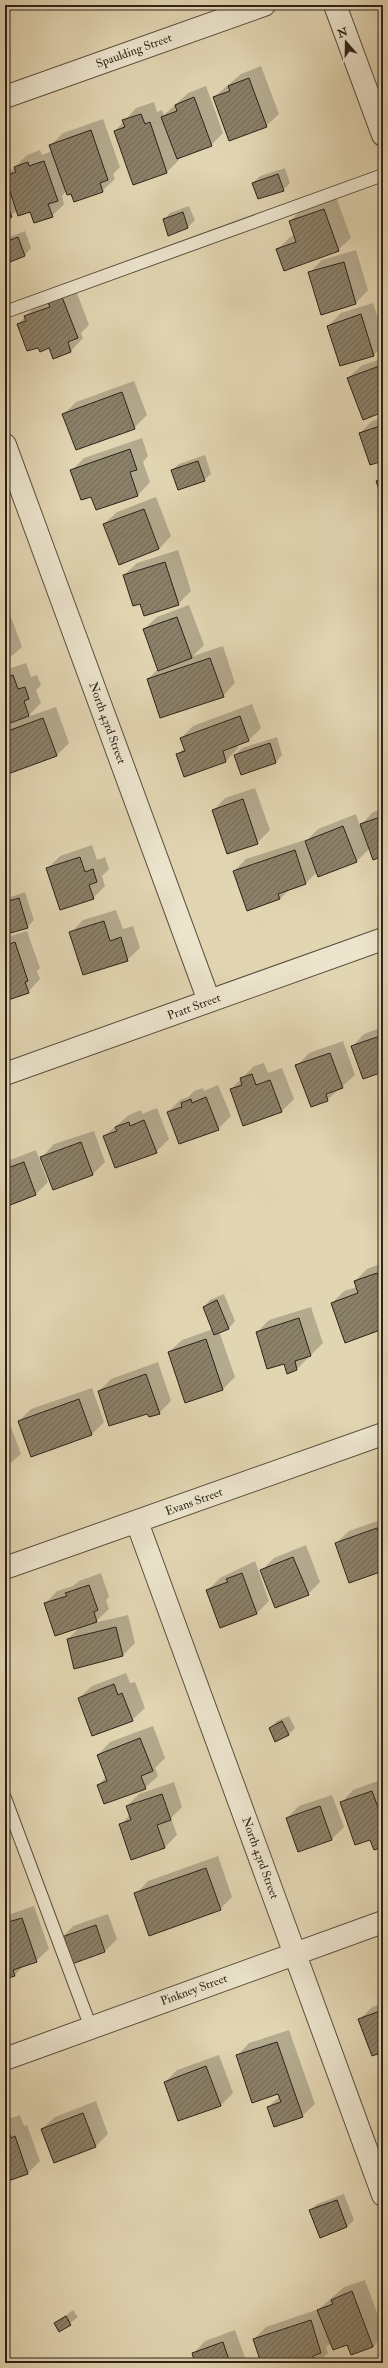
<svg xmlns="http://www.w3.org/2000/svg" width="388" height="2368" font-family="'IM FELL Double Pica',serif">
	<style>
		.shadow { fill: #0003 }
		.building { fill: url(#building-hatch); stroke: #2d2318 }
		.lines { fill: none; stroke-linecap: round; stroke-linejoin: round }
		.service-casing { stroke: #5a503e; stroke-width: 14 }
		.minor-casing { stroke: #5a503e; stroke-width: 24 }
		.service { stroke: #ece4cd; stroke-width: 12 }
		.minor { stroke: #ece4cd; stroke-width: 22 }
		.labels { text-anchor: middle; dominant-baseline: central; stroke-width: 3; stroke-linejoin: round; paint-order: stroke }
		.street-label { font-size: 12px; fill: #2d2318; stroke: #ece4cd }
	</style>
	<defs>
		<pattern id="building-hatch" width="6" height="6" patternUnits="userSpaceOnUse"><rect width="6" height="6" fill="#8b8068"/><path d="M-1 1l2-2M0 6l6-6M5 7l2-2" fill="none" stroke="#726855"/></pattern>
	</defs>
	<rect width="100%" height="100%" fill="#e2d5b2"/>
	<filter id="stains"><feTurbulence type="fractalNoise" baseFrequency=".005" numOctaves="4"/><feColorMatrix values="0 0 0 0 .2 0 0 0 0 .09 0 0 0 0 .02 0 0 0 .5 -.17"/></filter>
	<radialGradient id="worn" r=".72"><stop offset=".6" stop-color="#630" stop-opacity="0"/><stop offset="1" stop-color="#630" stop-opacity=".3"/></radialGradient>
	<path class="shadow" d="M5,32L11,50L5,56Z
		M261,66L279,114L266,126L214,97L241,74Z
		M206,86L223,133L211,145L178,157L179,160L167,172L134,184L115,131L136,108L154,102L157,112L162,110L164,115L188,93Z
		M103,119L120,167L113,174L115,179L102,191H66L62,196L64,204L52,216L31,211H17L5,219V166L9,164L11,171L27,155L40,150L42,155L52,151L50,146L63,133Z
		M285,168L290,183L283,190L253,183L260,176Z
		M336,197L351,238L338,250L278,249L290,237L295,235L290,221L302,209Z
		M189,206L195,220L188,227L169,234L164,220L170,213Z
		M25,231L31,248L25,255L5,263V239Z
		M356,250L368,290L356,303L322,314L309,273L322,260Z
		M74,285L89,325L81,333L83,338L71,351L53,358L49,347L18,324L38,304Z
		M373,303L383,333V345L374,355L328,326L341,313Z
		M383,358V411L363,418L348,378L361,366Z
		M134,381L147,415L134,428L64,414L76,402Z
		M383,417V460L360,433L372,421Z
		M142,438L148,456L143,462L150,482L138,495L96,509L92,496L71,471L84,458Z
		M205,455L211,474L204,480L172,470L179,464Z
		M156,497L171,536L159,549L119,564L104,524L117,512Z
		M178,550L191,591L178,604L141,602L124,575L137,563Z
		M189,605L204,645L193,656L223,646L235,683L223,696L148,679L158,669L144,629L157,617Z
		M8,609L22,647L5,662V611Z
		M26,663L31,677L37,675L41,685L36,690L41,703L27,717L56,707L69,743L57,755L5,772V670Z
		M252,704L261,728L248,741L237,745L238,748L226,761L185,776L177,755L184,748L181,738L193,726Z
		M277,737L282,755L276,762L242,773L235,755L242,748Z
		M255,788L270,830L257,843L213,811L225,798Z
		M383,809V855L370,848L357,861L319,876L317,872L306,883L290,889L280,899L234,871L246,859L308,839L318,829L356,814L360,826L373,812Z
		M92,845L97,860L105,857L109,869L102,876L105,886L93,898L47,869L60,856Z
		M25,892L34,920L27,927L5,923V899Z
		M116,910L123,929L133,926L140,948L127,960L71,933L83,920Z
		M27,931L40,968L37,971L40,979L28,992L5,1000V938Z
		M383,1027V1071L352,1047L364,1034Z
		M343,1041L355,1075L327,1100L297,1066L309,1053Z
		M264,1063L268,1073L282,1068L294,1099L281,1112L231,1089L254,1066Z
		M218,1085L231,1116L218,1129L168,1112L180,1100L188,1097L194,1091L203,1088L204,1091Z
		M157,1108L169,1139L156,1152L104,1136L129,1115L141,1110L142,1114Z
		M94,1131L105,1162L93,1174L53,1189L42,1157L54,1144Z
		M36,1150L48,1182L36,1194L5,1206V1162Z
		M383,1263V1328L332,1303L344,1291L357,1287L355,1281L367,1269Z
		M224,1294L235,1321L229,1328L219,1331L235,1377L222,1390L169,1352L182,1340L213,1329L204,1307L210,1300Z
		M311,1307L323,1343L297,1369L287,1372L285,1363L257,1332L269,1320Z
		M158,1362L171,1401L159,1413L148,1412L99,1391L111,1379Z
		M92,1388L104,1422L91,1435L19,1421L31,1409Z
		M11,1427L21,1454L5,1468V1429Z
		M383,1519V1570L336,1543L349,1531Z
		M306,1545L320,1582L308,1594L262,1570L274,1558Z
		M255,1561L269,1601L257,1613L208,1590L220,1578Z
		M101,1573L109,1597L106,1600L109,1609L94,1623L128,1615L135,1643L123,1655L68,1639L81,1626L45,1604L57,1591L73,1586L79,1581Z
		M126,1673L130,1683L135,1682L145,1708L132,1720L79,1698L92,1686Z
		M289,1716L295,1728L288,1735L270,1728L277,1721Z
		M153,1726L165,1758L155,1768L158,1776L145,1788L98,1785L106,1777L98,1755L110,1742Z
		M383,1779V1846L371,1839L341,1803L353,1790Z
		M174,1782L182,1807L171,1818L177,1835L165,1847L132,1859L120,1825L130,1815L127,1806L139,1794Z
		M332,1795L344,1827L331,1840L287,1818L299,1806Z
		M218,1856L232,1897L220,1909L136,1894L148,1881Z
		M34,1906L49,1949L36,1961L24,1965L15,1975L5,1978V1916Z
		M108,1914L117,1939L105,1951L61,1939L73,1926Z
		M383,2003V2051L360,2019L372,2007Z
		M289,2030L315,2104L302,2116L268,2107L280,2096L279,2093L237,2056L249,2043Z
		M219,2055L233,2093L221,2105L165,2082L177,2070Z
		M96,2101L108,2134L96,2146L42,2129L55,2117Z
		M20,2115L24,2126L27,2125L40,2161L27,2174L5,2181V2120Z
		M344,2194L354,2220L347,2227L320,2237L310,2210L317,2204Z
		M365,2280L383,2329V2336L373,2347L331,2343L326,2347L328,2353L318,2363H262L254,2339L266,2327L319,2309L344,2287Z
		M73,2310L78,2317L59,2331L55,2323Z
		M235,2330L247,2363H196L193,2354L205,2341Z"/>
	<path class="building" d="M249,78L267,127L229,141L213,97L230,91L228,86Z
		M194,97L212,146L177,159L161,117L177,111L175,105Z
		M141,114L145,124L150,122L167,173L133,185L114,131L125,127L122,120Z
		M91,130L108,180L100,183L103,192L74,202L71,194L67,195L49,145Z
		M44,161L58,201L48,204L53,217L34,223L30,212L18,216L5,176L16,172L14,167L28,162L29,166Z
		M278,174L284,191L258,199L252,183Z
		M5,199L12,217L5,220Z
		M324,209L339,251L284,271L276,249L296,242L289,221Z
		M183,212L188,228L168,236L163,219Z
		M18,237L25,256L5,264V242Z
		M344,262L356,304L321,315L308,272Z
		M62,297L78,338L68,342L71,352L53,359L49,348L40,352L38,348L27,351L17,324L26,321L24,316L50,307L48,302Z
		M361,314L374,356L340,366L327,326Z
		M382,365L383,412L363,420L347,378Z
		M122,392L135,429L76,450L62,414Z
		M383,425V461L370,465L359,433Z
		M130,449L137,470L130,472L138,496L96,510L91,497L81,500L70,470Z
		M198,461L205,481L178,490L171,470Z
		M383,479V501L376,481Z
		M144,509L159,549L119,565L103,524Z
		M165,562L179,605L144,616L140,604L133,606L123,575Z
		M177,617L192,658L158,671L143,629Z
		M5,647L10,661L5,663Z
		M210,658L224,697L160,718L147,679Z
		M13,675L18,689L25,687L29,699L24,701L29,716L5,725V678Z
		M240,716L249,741L223,751L226,762L184,777L176,754L185,751L180,738Z
		M43,718L57,756L5,775V732Z
		M270,743L276,763L241,775L234,755Z
		M243,799L258,844L227,854L212,810Z
		M383,816V856L373,860L360,824Z
		M343,826L357,862L318,877L305,841Z
		M295,850L306,884L278,894L280,899L247,911L233,871Z
		M80,857L85,872L93,869L97,882L89,885L94,899L60,910L46,868Z
		M19,898L28,928L7,934L5,927V902Z
		M104,921L110,941L121,937L128,961L83,975L69,932Z
		M15,942L28,981L25,982L29,993L5,1001V946Z
		M383,1035V1072L363,1079L351,1046Z
		M330,1053L343,1088L326,1094L328,1101L311,1107L295,1065Z
		M252,1074L256,1085L270,1080L282,1112L243,1126L230,1089L242,1085L240,1078Z
		M206,1097L219,1130L179,1144L167,1112L182,1107L181,1103L191,1099L192,1103Z
		M144,1120L157,1153L115,1168L103,1136L117,1131L115,1127L129,1122L130,1126Z
		M81,1142L93,1175L53,1190L40,1157Z
		M24,1162L36,1195L5,1207V1169Z
		M377,1273L383,1289L381,1290L383,1296V1329L345,1343L331,1303L358,1293L354,1281Z
		M217,1300L229,1329L214,1335L203,1307Z
		M299,1318L311,1356L295,1361L297,1370L287,1374L284,1364L267,1369L256,1332Z
		M206,1339L223,1390L185,1403L168,1352Z
		M146,1374L160,1414L149,1417L147,1414L109,1426L98,1391Z
		M79,1399L92,1435L31,1457L18,1421Z
		M377,1528L383,1545V1571L349,1583L335,1543Z
		M293,1557L309,1595L275,1608L260,1570Z
		M242,1573L257,1614L220,1628L206,1590L228,1582L226,1579Z
		M89,1585L98,1610L94,1612L97,1622L55,1636L44,1603L67,1596L65,1593Z
		M116,1627L123,1656L74,1669L67,1639Z
		M114,1684L118,1695L122,1693L133,1721L92,1736L78,1698Z
		M282,1721L289,1735L275,1742L269,1728Z
		M140,1738L153,1771L141,1776L146,1789L104,1804L97,1785L107,1781L97,1755Z
		M372,1791L383,1821V1847L374,1850L370,1840L355,1845L340,1802Z
		M162,1794L171,1820L157,1825L165,1848L131,1860L119,1824L131,1820L126,1806Z
		M320,1806L332,1840L298,1852L286,1818Z
		M206,1868L221,1910L149,1936L134,1893Z
		M22,1918L37,1962L13,1970L15,1976L5,1979V1923Z
		M96,1925L105,1952L69,1965L59,1938Z
		M383,2010V2052L372,2056L358,2019Z
		M277,2042L303,2117L274,2127L267,2107L281,2102L278,2094L252,2103L236,2055Z
		M206,2066L221,2106L178,2121L164,2082Z
		M83,2113L96,2147L54,2163L41,2129Z
		M7,2127L11,2138L15,2136L28,2174L5,2182V2128Z
		M337,2200L347,2227L320,2238L309,2210Z
		M352,2291L373,2347L351,2355L347,2345L333,2350L317,2310L333,2304L331,2300Z
		M66,2316L71,2325L59,2332L54,2323Z
		M311,2320L321,2353L313,2356L315,2363H261L253,2339Z
		M223,2342L230,2363H195L192,2353Z"/>
	<g class="lines">
		<defs>
			<path id="service" d="M5,312L383,175
				M5,1798L91,2028"/>
			<path id="minor" d="M335,5L383,135
				M5,97L264,5
				M5,445L209,1001
				M5,1074L383,939
				M137,1522L383,2195
				M5,1568L383,1434
				M5,2059L383,1922"/>
		</defs>
		<use href="#service" class="service-casing"/>
		<use href="#minor" class="minor-casing"/>
		<use href="#service" class="service"/>
		<use href="#minor" class="minor"/>
	</g>
	<g class="labels">
		<g class="street-label">
			<text transform="translate(134 51) rotate(-20)">Spaulding Street</text>
			<text transform="translate(107 723) rotate(70)">North 43rd Street</text>
			<text transform="translate(194 1007) rotate(-20)">Pratt Street</text>
			<text transform="translate(194 1502) rotate(-20)">Evans Street</text>
			<text transform="translate(260 1858) rotate(70)">North 43rd Street</text>
			<text transform="translate(194 1990) rotate(-20)">Pinkney Street</text>
		</g>
	</g>
	<rect width="388" height="2368" fill="none" stroke="#e2d5b2" stroke-width="20"/>
	<rect x="6" y="6" width="376" height="2356" fill="none" stroke="#2d2318" stroke-width="2"/>
	<rect x="10" y="10" width="368" height="2348" fill="none" stroke="#2d2318"/>
	<g transform="translate(346 42) rotate(340)" stroke="#ece4cd" stroke-width="3" paint-order="stroke">
	<path d="M0-3L7 15L0 10L-7 15Z" fill="#2d2318"/>
	<text y="-6" font-size="11" font-weight="bold" text-anchor="middle" fill="#2d2318">N</text>
	</g>
	<rect width="100%" height="100%" filter="url(#stains)"/>
	<rect width="100%" height="100%" fill="url(#worn)"/>
</svg>
